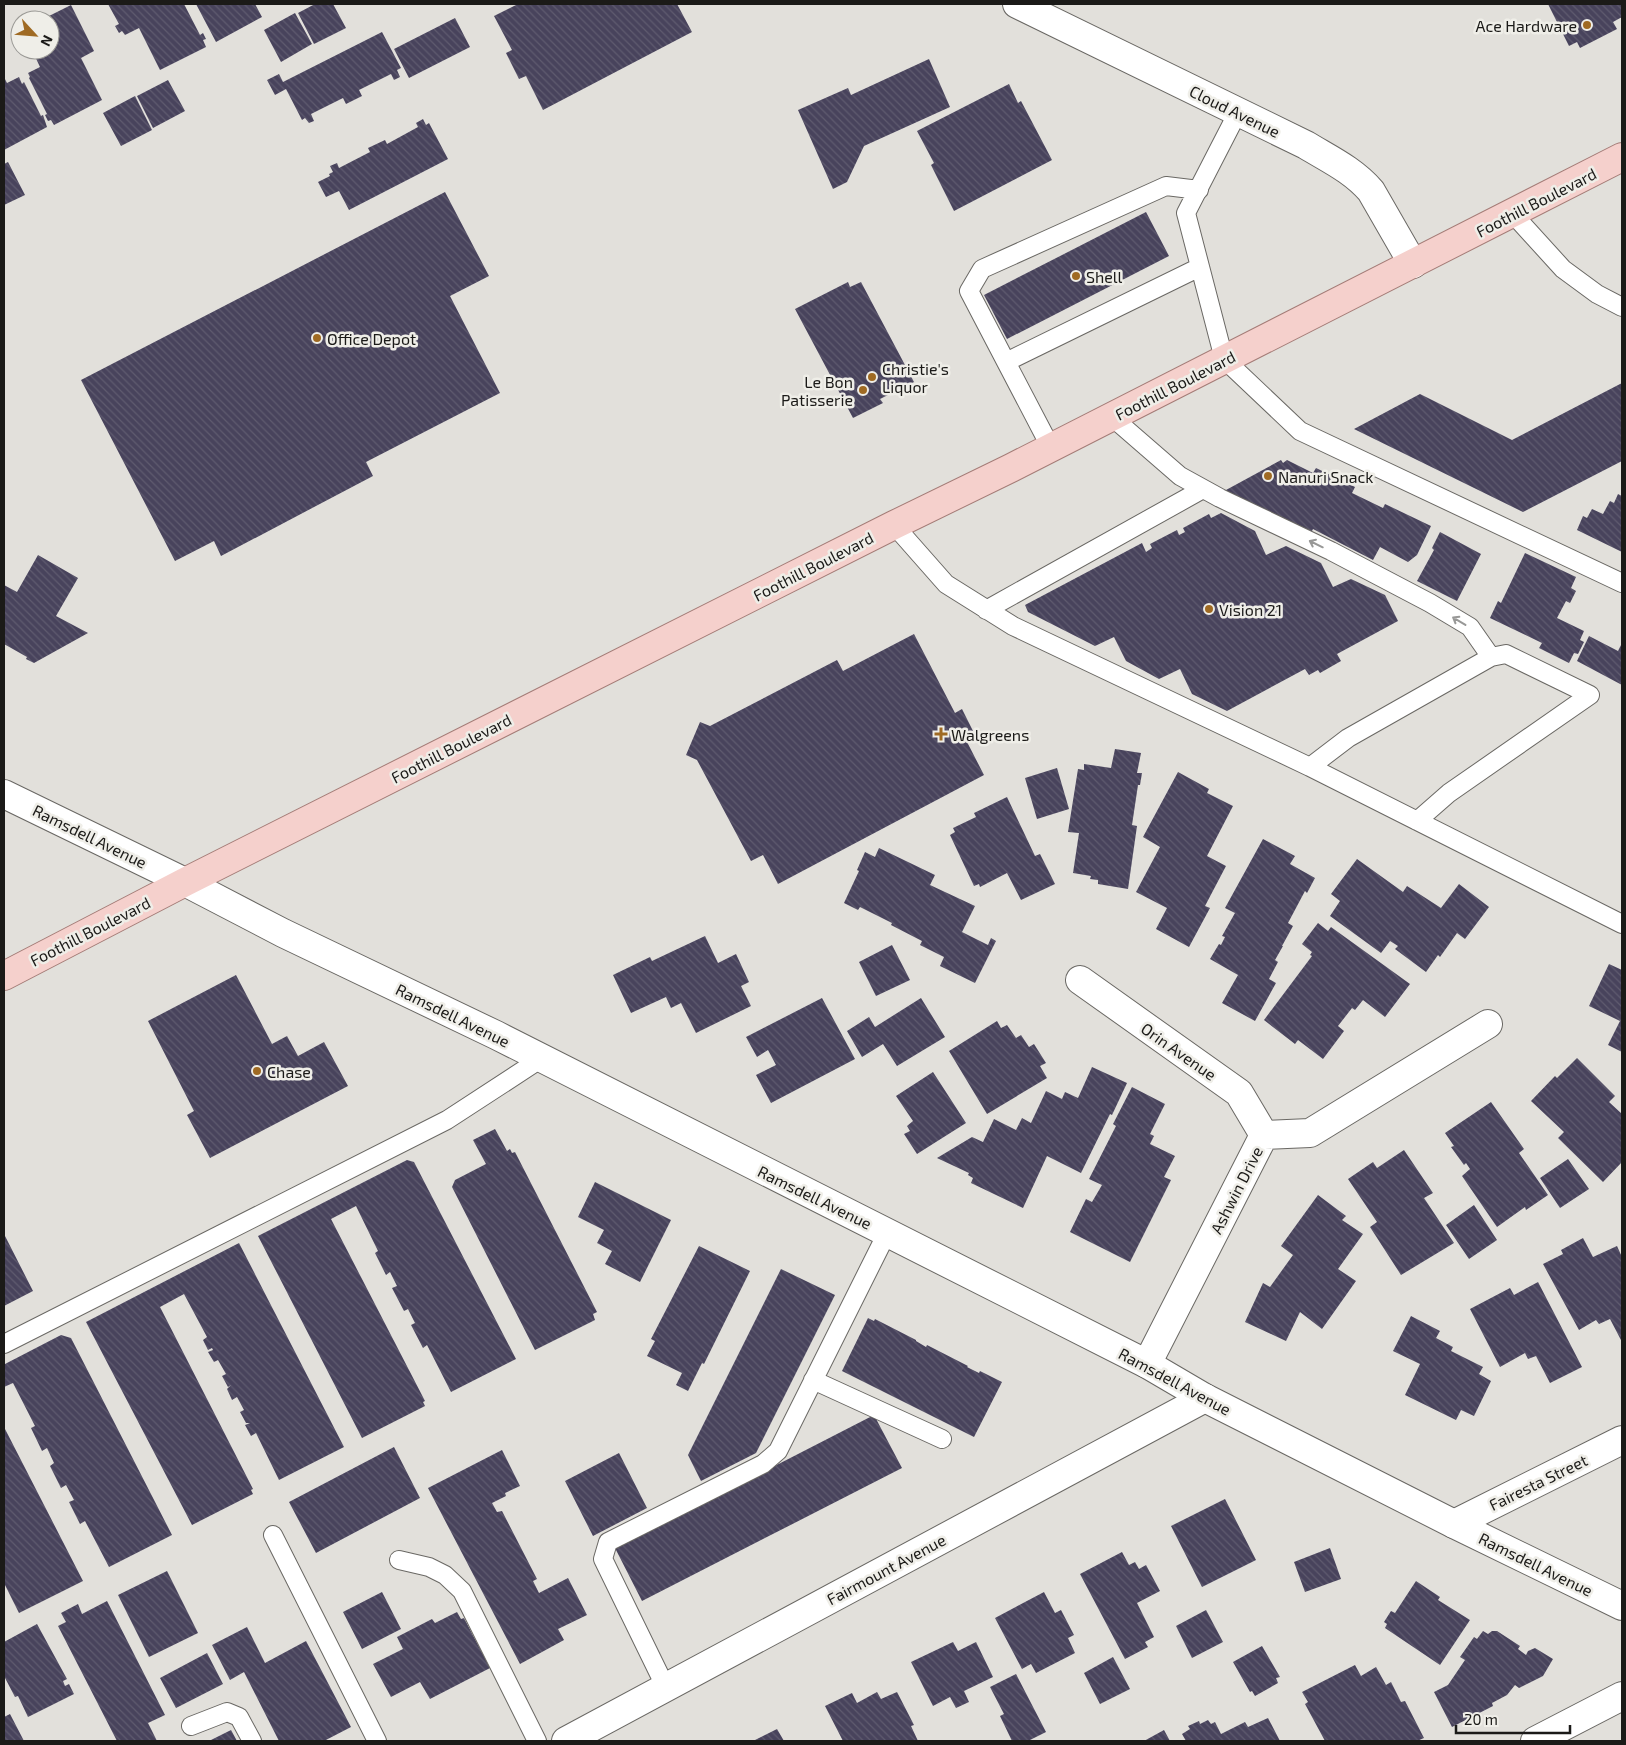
<svg xmlns="http://www.w3.org/2000/svg" width="1626" height="1745" font-family="'Exo 2',sans-serif">
	<style>
		.building { fill: url(#building-back-hatch) }
		.lines { fill: none; stroke-linecap: round; stroke-linejoin: round }
		.lane-casing { stroke: #6a6864; stroke-width: 20 }
		.street-casing { stroke: #6a6864; stroke-width: 30 }
		.secondary-casing { stroke: #6a6864; stroke-width: 30 }
		.primary-casing { stroke: #a47c77; stroke-width: 30 }
		.lane { stroke: #fff; stroke-width: 18 }
		.street { stroke: #fff; stroke-width: 28 }
		.secondary { stroke: #fff; stroke-width: 28 }
		.primary { stroke: #f5d0cc; stroke-width: 28 }
		.oneway { stroke: #989897 }
		.poi-dot { fill: #9f6a23; stroke: #efeee8; stroke-width: 2 }
		.labels { text-anchor: middle; dominant-baseline: central; stroke-width: 5; stroke-linejoin: round; paint-order: stroke }
		.poi-label { font-size: 16px; fill: #1b1a18; stroke: #efeee8; text-anchor: start }
		.street-label { font-size: 16px; fill: #1b1a18; stroke: #efeee8 }
	</style>
	<defs>
		<pattern id="building-back-hatch" width="6" height="6" patternUnits="userSpaceOnUse" patternTransform="scale(1.25)"><rect width="6" height="6" fill="#48435c"/><path d="M-1 5l2 2M0 0l6 6M5-1l2 2" fill="none" stroke="#5f5b6f"/></pattern>
	</defs>
	<rect width="100%" height="100%" fill="#e2e0db"/>
	<path class="building" d="M108,4H184L200,35L203,33L206,39L203,40L206,47L160,70L139,28L125,35L122,31L119,33L115,26L119,24Z
		M196,4H255L262,17L216,42Z
		M315,4H333L346,28L314,44L298,13Z
		M518,4H677L692,32L543,110L526,76L519,79L506,53L512,50L494,16Z
		M1548,4H1622V17L1613,22L1617,29L1580,48L1577,42L1569,46Z
		M71,5L94,51L81,58L102,100L54,125L51,120L48,121L45,115L47,114L29,78L30,77L28,73L40,67L32,50H50V20H41Z
		M295,13L312,44L281,62L264,30Z
		M455,18L470,47L409,78L394,49Z
		M382,32L401,68L397,70L400,77L394,80L391,74L359,90L362,96L346,104L343,98L311,114L314,121L309,123L305,118L302,120L286,89L275,95L267,80L279,74L283,82Z
		M929,59L950,107L864,146L847,182L833,189L798,110L848,88L851,95Z
		M4,77L7,83L19,77L22,84L24,82L41,116L43,115L47,127L4,150Z
		M168,80L185,111L153,128L137,96Z
		M1009,84L1018,103L1021,101L1052,160L954,211L931,165L934,163L917,131Z
		M135,96L152,130L121,146L103,113Z
		M423,119L426,125L429,123L448,159L349,210L339,191L326,197L318,182L330,176L329,174L333,172L330,166L337,163L339,168L370,152L368,148L385,140L387,144L418,127L416,123Z
		M8,162L25,195L4,205V164Z
		M445,192L489,276L450,296L500,393L366,462L373,476L221,556L214,541L175,561L81,380Z
		M1146,212L1169,256L1007,339L984,295Z
		M848,282L850,287L861,282L914,382L880,399L883,403L853,418L795,309Z
		M1622,383V461L1523,512L1354,429L1420,394L1512,440Z
		M1281,460L1283,463L1287,460L1313,473L1316,468L1355,487L1352,493L1383,508L1385,504L1431,526L1417,555L1408,562L1380,547L1373,560L1313,529L1309,537L1228,494L1226,490Z
		M1618,494L1622,496V552L1577,530L1583,516L1587,518L1592,509L1603,514L1610,501L1614,503Z
		M1221,513L1255,531L1266,555L1286,546L1321,563L1333,587L1351,579L1385,595L1398,621L1337,654L1341,661L1320,673L1318,670L1309,675L1305,669L1227,711L1192,694L1180,669L1159,679L1126,661L1114,637L1095,646L1028,612L1025,605L1142,543L1146,552L1152,548L1150,544L1177,530L1179,535L1185,532L1183,528L1209,514L1211,518Z
		M1440,532L1481,554L1457,601L1417,581L1434,550L1432,548Z
		M1525,553L1576,577L1571,588L1576,591L1570,603L1566,601L1557,618L1584,631L1580,640L1584,642L1578,654L1574,653L1569,663L1539,648L1542,643L1490,618L1498,601L1501,603Z
		M38,555L78,578L56,616L88,633L34,663L26,659L27,657L4,644V585L17,592Z
		M914,634L955,713L962,709L975,735L966,740L984,775L778,884L763,855L751,861L697,760L686,755L700,722L710,726L837,660L843,671Z
		M1589,636L1618,651L1622,643V685L1577,661Z
		M1115,749L1141,753L1137,773H1142L1140,785H1138L1132,825L1137,826L1128,889L1098,884V880L1090,879L1091,876L1073,873L1079,833L1068,832L1078,769L1084,770V764L1111,768Z
		M1057,768L1069,809L1037,819L1025,778Z
		M1178,772L1209,789L1207,793L1233,806L1207,856L1226,866L1205,906L1210,908L1189,947L1156,929L1167,908L1136,892L1160,847L1143,837Z
		M1007,797L1035,856L1040,854L1055,884L1021,900L1007,873L980,887L979,884L974,886L950,835L955,832L953,828L976,817L974,813Z
		M1263,839L1295,856L1290,864L1315,878L1307,893L1305,891L1288,923L1293,926L1282,946H1283L1275,960L1278,962L1269,979L1276,983L1255,1021L1222,1003L1238,975L1210,959L1219,944L1221,945L1225,937L1222,936L1235,913L1225,908Z
		M879,848L935,875L930,885L975,906L962,932L988,945L991,938L996,941L975,983L940,966L944,957L920,945L922,941L891,925L892,923L860,907L858,910L844,903L859,871L857,870L865,852L875,857Z
		M1357,859L1403,892L1407,886L1441,908L1459,884L1489,907L1465,939L1457,933L1440,957L1438,955L1426,972L1395,949L1398,946L1390,941L1381,953L1330,916L1340,901L1331,894Z
		M1318,923L1328,931L1331,927L1410,984L1385,1017L1363,1000L1355,1010L1352,1008L1338,1026L1344,1031L1323,1059L1298,1040L1295,1044L1264,1020L1312,956L1310,955L1312,952L1302,944Z
		M705,936L718,963L736,954L749,982L741,986L751,1006L696,1033L681,1003L671,1008L666,997L631,1013L613,975L650,957L652,961Z
		M892,945L910,980L876,996L859,962Z
		M1609,964L1622,970V1052L1608,1045L1620,1021L1589,1006Z
		M236,975L272,1044L287,1036L298,1056L324,1042L348,1086L210,1158L187,1115L194,1111L148,1021Z
		M822,998L855,1059L771,1103L756,1075L776,1065L768,1050L757,1057L746,1037Z
		M921,998L945,1037L897,1066L883,1044L862,1057L847,1031L869,1017L875,1027Z
		M997,1021L1001,1028L1007,1025L1016,1038L1021,1035L1029,1047L1034,1044L1046,1063L1040,1066L1047,1078L987,1114L949,1051Z
		M1577,1058L1615,1096L1609,1102L1622,1114V1162L1603,1182L1558,1138L1564,1132L1531,1101L1555,1076L1557,1078Z
		M1092,1067L1127,1083L1112,1115L1110,1114L1081,1173L1047,1156L1023,1208L971,1183L973,1178L968,1175L969,1173L937,1158L972,1137L983,1142L994,1119L1016,1130L1022,1118L1031,1123L1046,1091L1062,1099L1065,1092L1078,1098Z
		M933,1072L966,1123L917,1154L904,1134L910,1131L907,1126L913,1121L896,1096Z
		M1132,1087L1165,1104L1150,1134L1154,1136L1150,1144L1175,1156L1164,1177L1171,1180L1130,1262L1070,1232L1086,1199L1092,1202L1102,1185L1089,1179L1116,1126L1113,1124Z
		M1491,1102L1524,1149L1519,1153L1548,1195L1526,1210L1525,1207L1497,1227L1462,1176L1470,1169L1466,1163L1464,1165L1451,1147L1454,1146L1445,1133Z
		M495,1129L507,1151L510,1149L512,1153L515,1152L597,1312L593,1314L595,1320L535,1350L452,1187L455,1180L486,1164L473,1140Z
		M1404,1150L1433,1193L1424,1198L1454,1243L1401,1275L1370,1227L1377,1222L1348,1179L1373,1162L1377,1168Z
		M1568,1159L1589,1189L1560,1208L1540,1178Z
		M407,1160L414,1162L516,1359L451,1392L427,1345L423,1348L411,1325L415,1323L408,1309L404,1311L392,1288L397,1286L390,1272L386,1275L375,1253L378,1251L356,1206L331,1219L425,1401L423,1402L425,1406L362,1438L258,1236Z
		M595,1182L671,1220L640,1282L605,1264L612,1251L597,1243L604,1230L578,1217Z
		M1318,1195L1346,1216L1342,1220L1363,1234L1338,1269L1356,1281L1322,1329L1300,1312L1286,1341L1245,1322L1263,1283L1270,1287L1293,1255L1281,1246Z
		M1474,1205L1497,1240L1469,1259L1446,1225Z
		M4,1234L33,1291L4,1306Z
		M1583,1238L1593,1257L1617,1246L1622,1257V1342L1610,1319L1599,1324L1596,1320L1579,1330L1543,1264L1563,1254L1561,1250Z
		M239,1243L344,1447L279,1480L256,1433L251,1436L245,1425L250,1423H246L240,1412L244,1410L237,1397L232,1400L227,1389L231,1385L228,1387L222,1376L226,1374L218,1360L214,1362L208,1352L213,1350L212,1348L208,1350L203,1340L207,1337L184,1294L160,1307L253,1489L251,1490L253,1494L192,1525L86,1322Z
		M699,1246L750,1271L704,1364L702,1363L688,1391L676,1385L682,1373L647,1356L655,1341L651,1339Z
		M781,1269L835,1295L756,1453L701,1481L688,1455Z
		M1538,1282L1582,1367L1550,1383L1536,1356L1528,1359L1525,1353L1500,1367L1470,1309L1510,1288L1514,1295Z
		M1411,1316L1440,1331L1436,1338L1453,1347L1451,1351L1483,1367L1479,1374L1491,1381L1474,1416L1461,1410L1456,1420L1405,1395L1420,1364L1393,1351Z
		M868,1318L874,1321L875,1319L916,1340V1341L926,1347L927,1345L968,1366L967,1367L979,1373L980,1371L1002,1382L974,1437L842,1371Z
		M61,1335L71,1338L172,1535L109,1567L85,1521L80,1524L69,1502L74,1500L66,1485L61,1488L50,1466L54,1463L47,1448L42,1451L31,1428L35,1426L13,1383L4,1387L5,1364Z
		M874,1415L902,1468L642,1601L615,1548Z
		M4,1427L83,1581L19,1613L4,1583Z
		M394,1447L420,1498L316,1553L289,1502Z
		M502,1450L520,1486L505,1493L506,1496L492,1503L497,1512L502,1511L537,1579L533,1581L539,1593L568,1578L587,1615L558,1629L564,1640L520,1664L428,1488Z
		M619,1453L647,1508L593,1536L565,1481Z
		M1225,1499L1256,1560L1202,1587L1171,1526Z
		M1330,1548L1341,1579L1305,1592L1294,1562Z
		M1122,1552L1129,1565L1135,1562L1139,1569L1146,1565L1160,1591L1137,1603L1154,1637L1145,1642L1148,1647L1125,1659L1080,1574Z
		M167,1571L198,1633L149,1657L118,1595Z
		M1416,1581L1440,1597L1438,1600L1470,1620L1440,1665L1385,1628L1387,1624L1384,1622L1391,1611L1395,1613Z
		M382,1592L401,1629L362,1649L343,1612Z
		M1044,1592L1055,1613L1061,1610L1074,1635L1068,1638L1075,1653L1036,1673L1031,1664L1022,1669L995,1618Z
		M107,1601L165,1715L148,1723L157,1741H117L58,1626L66,1622L61,1613L78,1604L82,1614Z
		M1206,1610L1223,1642L1192,1658L1176,1626Z
		M457,1612L461,1619L464,1618L490,1668L430,1699L420,1682L391,1697L373,1664L403,1649L397,1637L432,1619L435,1623Z
		M37,1624L67,1679L63,1681L65,1686L69,1684L74,1694L28,1717L18,1696L15,1697L4,1676V1642Z
		M247,1627L265,1663L306,1641L351,1727L324,1741H279L244,1672L230,1680L212,1645Z
		M1483,1631L1488,1634L1492,1631H1497L1520,1646L1518,1649L1526,1655L1528,1651L1535,1648L1553,1659L1543,1676L1519,1688L1515,1685L1507,1695L1492,1703L1493,1706L1452,1727L1434,1692L1448,1685L1465,1660L1460,1657L1474,1637L1477,1639Z
		M953,1642L958,1651L976,1642L993,1677L964,1691L969,1702L956,1708L950,1697L933,1706L911,1662Z
		M1262,1646L1280,1677L1276,1678L1278,1683L1255,1696L1252,1691L1250,1692L1233,1662Z
		M207,1653L223,1684L176,1708L160,1678Z
		M1113,1657L1130,1689L1100,1704L1084,1673Z
		M1355,1665L1361,1676L1376,1667L1386,1685L1391,1682L1401,1702L1405,1701L1424,1738L1417,1741H1325L1305,1704L1308,1702L1302,1692Z
		M1016,1674L1046,1732L1028,1741H1012L1000,1716L1004,1714L990,1687Z
		M877,1692L881,1699L897,1692L914,1725L911,1726L918,1741H843L825,1706L852,1693L857,1703Z
		M10,1714L24,1741H4V1717Z
		M1268,1718L1280,1741H1186L1182,1734L1190,1729L1188,1726L1199,1721L1200,1724L1208,1720L1211,1724L1215,1722L1221,1734L1245,1722L1248,1727Z
		M777,1729L784,1741H753Z
		M231,1730L237,1741H209Z
		M1164,1730L1170,1741H1144Z"/>
	<g class="lines">
		<defs>
			<path id="lane" d="M1238,112L1186,213L1224,359L1300,431L1622,583
				M1513,214L1563,269L1597,294L1622,307
				M1006,362L1200,267
				M1112,417L1180,476L1220,498L1331,551L1430,603L1470,627L1491,657
				M1051,448L969,291L982,269L1166,186L1199,190
				M894,525L946,584L1013,626L1310,767L1622,924
				M986,610L1203,489
				M1310,767L1348,738L1491,657L1506,654L1590,695L1449,793L1417,821
				M4,1344L447,1120L542,1058
				M813,1380L942,1439
				M273,1535L377,1741
				M399,1560L429,1567L445,1575L462,1591L537,1741
				M666,1688L603,1559L608,1542L763,1464L778,1451L887,1233
				M191,1726L227,1712L239,1717L252,1741"/>
			<path id="street" d="M1017,4L1306,145C1329,159 1353,170 1371,191L1413,264
				M1080,980L1239,1093L1264,1135
				M1147,1364L1264,1135L1310,1133L1488,1024
				M1454,1524L1622,1440
				M566,1741L1205,1398
				M1535,1741L1622,1696"/>
			<path id="secondary" d="M4,794L185,882L283,933L496,1035L1147,1364L1205,1398L1454,1524L1622,1606"/>
			<path id="primary" d="M4,976L185,882L894,525L1011,468L1622,157"/>
		</defs>
		<use href="#lane" class="lane-casing"/>
		<use href="#street" class="street-casing"/>
		<use href="#secondary" class="secondary-casing"/>
		<use href="#primary" class="primary-casing"/>
		<use href="#lane" class="lane"/>
		<use href="#street" class="street"/>
		<use href="#secondary" class="secondary"/>
		<use href="#primary" class="primary"/>
	</g>
	<defs><path id="oneway-shaft" d="M-6 0H5M1.5-3L5.5 0L1.5 3" fill="none" stroke-width="1.6" stroke-linecap="round" stroke-linejoin="round" transform="scale(1.25)"/></defs>
	<g class="oneway">
		<use href="#oneway-shaft" transform="translate(1316 544) rotate(-154)"/>
		<use href="#oneway-shaft" transform="translate(1459 621) rotate(-149)"/>
	</g>
	<g class="poi-dot">
		<circle cx="1587" cy="25" r="5"/>
		<circle cx="1076" cy="276" r="5"/>
		<circle cx="317" cy="338" r="5"/>
		<circle cx="872" cy="377" r="5"/>
		<circle cx="863" cy="390" r="5"/>
		<circle cx="1268" cy="476" r="5"/>
		<circle cx="1209" cy="609" r="5"/>
		<path d="M938.5 726.5h5v5h5v5h-5v5h-5v-5h-5v-5h5z"/>
		<circle cx="257" cy="1071" r="5"/>
	</g>
	<g class="labels">
		<g class="poi-label">
			<text x="1577" y="25" text-anchor="end">Ace Hardware</text>
			<text x="1086" y="276">Shell</text>
			<text x="327" y="338">Office Depot</text>
			<text x="882" y="368">Christie's<tspan x="882" dy="18">Liquor</tspan></text>
			<text x="853" y="381" text-anchor="end">Le Bon<tspan x="853" dy="18">Patisserie</tspan></text>
			<text x="1278" y="476">Nanuri Snack</text>
			<text x="1219" y="609">Vision 21</text>
			<text x="951" y="734">Walgreens</text>
			<text x="267" y="1071">Chase</text>
		</g>
		<g class="street-label">
			<text transform="translate(1235 111) rotate(26)">Cloud Avenue</text>
			<text transform="translate(1536 202) rotate(-27)">Foothill Boulevard</text>
			<text transform="translate(1175 385) rotate(-27)">Foothill Boulevard</text>
			<text transform="translate(813 566) rotate(-27)">Foothill Boulevard</text>
			<text transform="translate(451 748) rotate(-27)">Foothill Boulevard</text>
			<text transform="translate(90 836) rotate(26)">Ramsdell Avenue</text>
			<text transform="translate(90 931) rotate(-27)">Foothill Boulevard</text>
			<text transform="translate(453 1015) rotate(26)">Ramsdell Avenue</text>
			<text transform="translate(1179 1051) rotate(35)">Orin Avenue</text>
			<text transform="translate(1236 1190) rotate(-63)">Ashwin Drive</text>
			<text transform="translate(815 1197) rotate(26)">Ramsdell Avenue</text>
			<text transform="translate(1175 1381) rotate(28)">Ramsdell Avenue</text>
			<text transform="translate(1538 1482) rotate(-26)">Fairesta Street</text>
			<text transform="translate(1536 1564) rotate(26)">Ramsdell Avenue</text>
			<text transform="translate(886 1569) rotate(-28)">Fairmount Avenue</text>
		</g>
	</g>
	<rect width="1626" height="1745" fill="none" stroke="#1b1a18" stroke-width="10"/>
	<g transform="translate(35 35) rotate(116)"><circle r="24" fill="#efeee8" stroke="#9a9995"/>
	<path d="M0-4L9 19L0 12L-9 19Z" fill="#9f6a23"/>
	<text y="-8" font-size="14" font-weight="bold" text-anchor="middle" fill="#1b1a18">N</text>
	</g>
	<path d="M1456 1725v8h114v-8" fill="none" stroke="#1b1a18" stroke-width="2.5"/>
	<text x="1464" y="1725" font-size="15" fill="#1b1a18" stroke="#efeee8" stroke-width="4" paint-order="stroke">20 m</text>
</svg>
